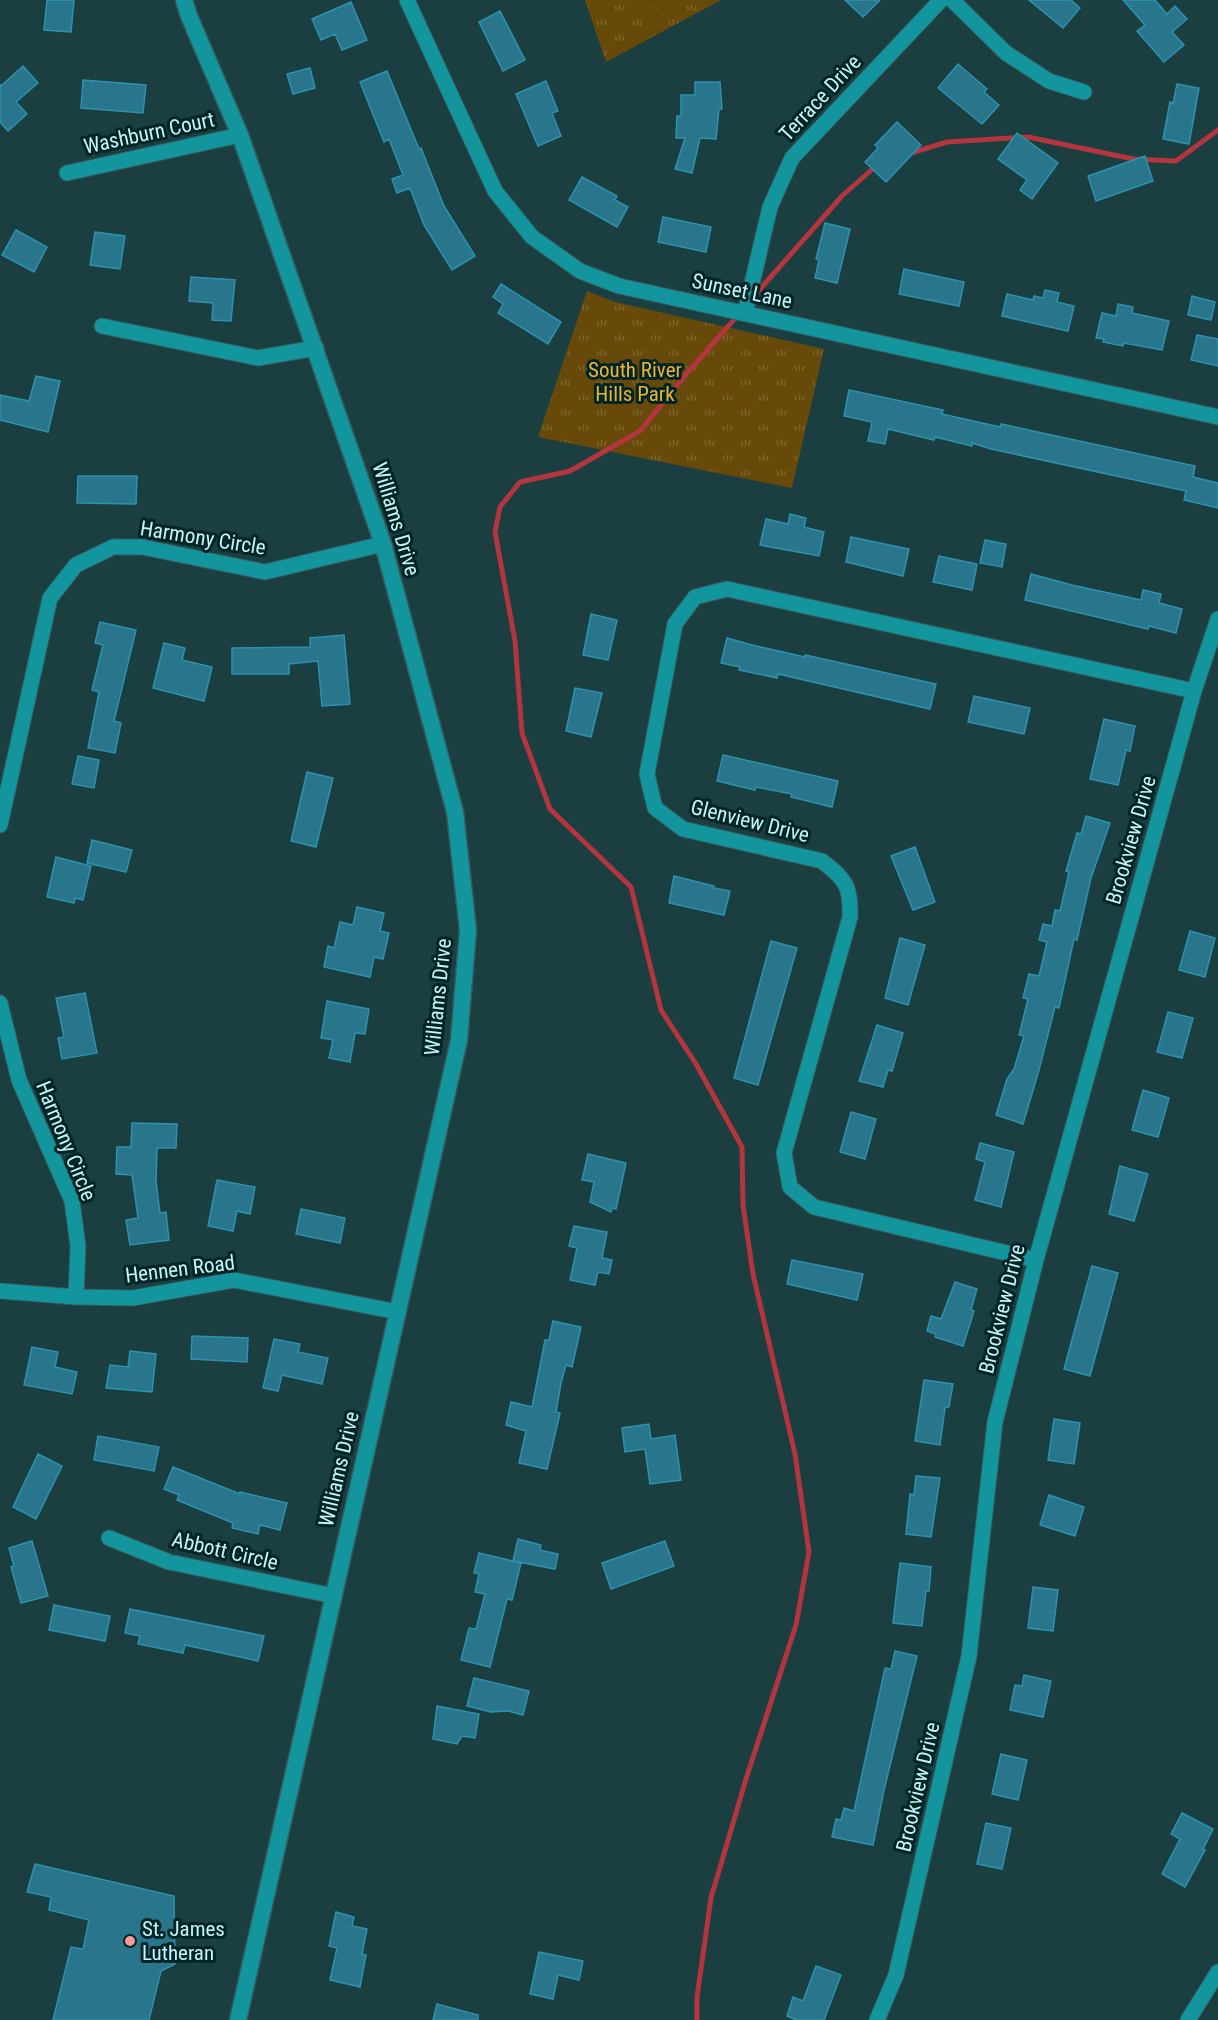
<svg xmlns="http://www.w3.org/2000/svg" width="1218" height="2020" font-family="'Roboto Condensed',sans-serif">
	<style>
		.grass { fill: url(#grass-tufts) }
		.garden { fill: #674a09 }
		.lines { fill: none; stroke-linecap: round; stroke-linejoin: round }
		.stream { stroke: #b3353e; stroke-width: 5 }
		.building { fill: #29758b; stroke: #2b93b0; stroke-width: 1.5 }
		.minor-casing { stroke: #335b5d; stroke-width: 17 }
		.secondary-casing { stroke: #335b5d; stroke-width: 19 }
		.minor { stroke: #12959c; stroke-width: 15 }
		.secondary { stroke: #12959c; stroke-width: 16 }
		.poi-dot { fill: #f59b99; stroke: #002527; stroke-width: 2 }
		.labels { text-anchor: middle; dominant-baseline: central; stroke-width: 6; stroke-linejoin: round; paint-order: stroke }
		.street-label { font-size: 21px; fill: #c4f5f8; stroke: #002527 }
		.park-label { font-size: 21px; fill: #f1b32f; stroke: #002527 }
		.poi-label { font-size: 21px; fill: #c4f5f8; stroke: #002527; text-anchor: start }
	</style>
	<defs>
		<pattern id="grass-tufts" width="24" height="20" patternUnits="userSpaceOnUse" patternTransform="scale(1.5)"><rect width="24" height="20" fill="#674a09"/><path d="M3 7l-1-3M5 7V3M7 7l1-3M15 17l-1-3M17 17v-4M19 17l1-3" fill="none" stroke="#7b652e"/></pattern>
	</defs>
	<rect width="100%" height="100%" fill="#1b3e40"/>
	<path class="grass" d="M585,0H721L606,62Z
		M587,291L615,302L824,349L792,488L538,437Z"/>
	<path class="garden" d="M649,0H694L652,11Z"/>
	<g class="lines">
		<path class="stream" d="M911,153L947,142L1028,137L1133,159L1176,161L1218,130
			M754,296L842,196L877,165
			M697,2020V1997L711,1898L746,1779L796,1625L809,1552L795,1454L753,1274L743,1205L742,1147L696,1064L661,1010L631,887L550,809L522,733L515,641L495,532L500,507L520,482L570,471L640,431L688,372L738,315"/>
	</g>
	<path class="building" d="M47,0H74L71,32L44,30Z
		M845,0H880L863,17Z
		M1029,0H1071L1080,8L1063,28Z
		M1123,0H1155L1167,14L1175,6L1187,19L1172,32L1184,45L1164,62L1137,31L1145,25Z
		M351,2L367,40L342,50L335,34L321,40L312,19Z
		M500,11L525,60L503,71L479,22Z
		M958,64L987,89L984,92L999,105L982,124L938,88Z
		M23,66L38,83L16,102L27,114L8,131L0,122V84L1,86Z
		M310,68L315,88L293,94L287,74Z
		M387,71L419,149L421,148L444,206L475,256L452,270L424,225L410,188L397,193L392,179L403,175L389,139L384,142L360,82Z
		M83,80L146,85L143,113L81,108Z
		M546,81L558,111L552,113L561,136L538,146L516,94Z
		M695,82H720L722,109H719L716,139L700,138L692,173L675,169L685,138H676L677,116H681V95H695Z
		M1177,84L1199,88L1189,144L1163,139L1170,102L1173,103Z
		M897,122L921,145L886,182L865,162L878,148L875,145Z
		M1017,133L1058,163L1032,199L1020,190L1027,180L998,159Z
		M1145,156L1153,181L1096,201L1088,176Z
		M582,177L617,196L615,200L628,207L617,227L569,200Z
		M663,217L711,227L706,252L658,242Z
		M825,223L850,229L837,283L815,278L819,260L816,259Z
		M16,230L47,247L34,272L2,255Z
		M95,232L125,236L120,269L90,265Z
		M904,269L964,282L959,306L899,294Z
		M191,277L235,280L231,321L212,320L213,303L189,301Z
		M501,284L561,322L548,344L498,313L503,304L493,297Z
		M1045,290L1059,293L1057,302L1074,306L1068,331L1002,316L1007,294L1033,300L1034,296L1043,298Z
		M1192,296L1215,302L1211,320L1188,315Z
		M1118,304L1133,307L1132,313L1169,321L1162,350L1124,343L1123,346L1103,342L1104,339L1096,338L1102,313L1116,316Z
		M1197,335L1218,339V366L1191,360Z
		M36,376L60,381L48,432L0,420V395L29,401Z
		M849,390L943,410L942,414L1000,427L1001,424L1195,466L1193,477L1218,483V508L1184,500L1186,491L991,449L972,443V446L935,437L934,440L888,429L885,444L868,441L872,422L844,416Z
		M78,476H137L136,504L77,503Z
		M790,514L806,518L804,527L824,532L819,556L760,545L766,519L788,524Z
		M851,537L909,549L903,576L846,562Z
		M985,540L1006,544L1002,567L980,563Z
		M939,556L977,564L972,590L933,582Z
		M1031,574L1072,585L1141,600L1143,590L1161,594L1159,603L1182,609L1176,633L1149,626L1148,629L1025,600Z
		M591,614L617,620L608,660L583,655Z
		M100,622L136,630L114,721L121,723L115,753L88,748L99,692L92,690L103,645L95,643Z
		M344,635L350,704L322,706L318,661L289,664V674H232V648L310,647V638Z
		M727,638L752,645L805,657V655L936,684L930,709L778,674L777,678L739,670L740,667L721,663Z
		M164,643L185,648L182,660L212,667L204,701L153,688Z
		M575,688L602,693L591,737L566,731Z
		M974,696L1030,708L1024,734L968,722Z
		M1104,719L1135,726L1130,751L1126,750L1118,785L1090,779Z
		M723,755L838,781L832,807L791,797L792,794L756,787L755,790L717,781Z
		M78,756L99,760L94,788L72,784Z
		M307,772L333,778L316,847L291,841Z
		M1086,816L1110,823L1091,878L1077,940L1074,939L1059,1008L1055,1007L1039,1070L1023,1124L996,1115L1007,1079L1014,1069L1024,1036L1019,1035L1028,999L1023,998L1029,974L1039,976L1047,942L1039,940L1043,924L1052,926L1055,910L1060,911L1069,872L1066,871L1077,833L1081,834Z
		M92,840L132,850L126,872L87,863Z
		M915,847L935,902L913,910L891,856Z
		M56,857L91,866L83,900L75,898L74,903L47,897Z
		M674,876L714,886V888L730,891L724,915L669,903Z
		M357,907L384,913L380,931L389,933L383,959L374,957L370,977L324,967L328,946L334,948L340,922L353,925Z
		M1190,931L1215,938L1205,977L1179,970Z
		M900,938L925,945L908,1005L885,998Z
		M771,941L797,948L758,1085L734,1078Z
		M85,993L97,1053L62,1059L58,1038L64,1037L56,998Z
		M327,1001L369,1009L365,1034L355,1033L350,1062L329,1058L333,1040L321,1038Z
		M1168,1012L1193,1018L1182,1058L1157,1052Z
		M877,1025L903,1033L892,1071L888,1070L883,1087L859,1081Z
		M1143,1090L1169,1098L1158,1137L1132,1130Z
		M851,1112L876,1119L865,1159L840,1152Z
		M132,1123L177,1124L176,1148H157L156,1181L160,1213L166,1212L169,1240L130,1245L126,1220L138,1218L132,1175L116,1174L117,1147H131Z
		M980,1143L1014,1152L1001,1207L975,1200L985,1162L976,1159Z
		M588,1154L626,1163L616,1209L612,1208L611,1212L590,1202L594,1182L582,1180Z
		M1120,1166L1148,1174L1134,1221L1109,1214Z
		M217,1180L255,1187L250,1214L237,1211L233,1231L208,1226Z
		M301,1209L345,1218L340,1243L296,1234Z
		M574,1226L607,1232L602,1258L612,1260L609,1274L598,1272L595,1285L570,1280L577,1248L569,1246Z
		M792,1260L863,1274L857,1300L787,1284Z
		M1092,1266L1118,1273L1090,1376L1064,1369Z
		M955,1282L977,1289L971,1310L974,1311L963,1346L935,1337L936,1334L927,1331L931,1316L941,1319Z
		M553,1321L581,1327L572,1367L566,1365L561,1383L556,1412L560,1413L547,1469L519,1463L526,1431L506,1425L511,1402L532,1407L545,1340H549Z
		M192,1336L248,1338L247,1362L191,1359Z
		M274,1339L300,1344L298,1352L328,1358L322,1384L282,1375L278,1391L263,1388Z
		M32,1347L58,1352L55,1367L77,1372L72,1394L24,1385Z
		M130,1351L156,1354L152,1392L106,1388L110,1365L128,1367Z
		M924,1380L953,1384L949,1407L945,1408L940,1445L915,1441Z
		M1054,1419L1080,1423L1074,1464L1048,1460Z
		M649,1424L651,1439L675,1435L681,1480L650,1484L645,1449L625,1452L622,1428Z
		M98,1436L159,1447L154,1471L94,1460Z
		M38,1454L62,1466L36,1519L13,1507Z
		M173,1467L240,1494V1492L287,1503L280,1530L260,1525L258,1534L232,1528L233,1523L177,1500L179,1495L164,1489Z
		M916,1476L940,1478L931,1537L906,1534L910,1494L914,1495Z
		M1049,1495L1084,1507L1075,1536L1040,1525Z
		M518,1539L541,1545L540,1550L558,1554L555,1569L513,1561Z
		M32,1541L48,1596L21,1603L11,1567L14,1566L9,1548Z
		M665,1541L674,1566L611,1589L602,1563Z
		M479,1553L521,1563L512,1600L507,1599L490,1667L461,1660L469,1628L476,1629L485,1594L475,1592L479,1574L474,1573Z
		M900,1563L931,1567L929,1591H926L922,1626L893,1623Z
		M1033,1587L1058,1590L1053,1631L1028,1628Z
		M54,1605L110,1616L105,1641L49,1630Z
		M130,1609L264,1636L258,1661L185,1645L183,1653L138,1644L140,1636L125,1633Z
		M895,1651L917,1656L884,1790L873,1845L832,1837L836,1819L841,1820L844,1808L854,1811L885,1668L891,1669Z
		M1024,1675L1051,1681L1043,1717L1010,1710L1015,1685L1022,1686Z
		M474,1678L529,1691L523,1715L508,1711L491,1712L467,1706Z
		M437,1706L479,1714L475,1738L462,1736L457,1744L433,1739Z
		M1001,1754L1027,1760L1018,1800L992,1794Z
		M1182,1813L1213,1829L1203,1849L1205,1850L1185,1887L1162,1874L1180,1839L1171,1834Z
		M986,1823L1011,1828L1002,1869L977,1864Z
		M35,1864L174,1896L175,1964L161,1971L149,2020H53L71,1947L83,1949L89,1920L49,1910L51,1897L27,1892Z
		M336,1912L354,1917L352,1926L367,1929L362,1954L366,1955L360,1987L330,1980L337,1948L329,1946Z
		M539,1952L583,1961L579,1980L558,1975L553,1999L530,1994Z
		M816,1966L841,1975L824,2020H797L787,2016L793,1997L803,2001Z
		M437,2004L478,2015V2020H433Z"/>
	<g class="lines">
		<defs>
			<path id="minor" d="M407,0L495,191L532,237L580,271L619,286L1218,417
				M952,0L1006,53L1049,81L1084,92
				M67,173L240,135
				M745,313L770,207L792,158L941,0
				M102,326L258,358L316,348
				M0,825L50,598L76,565L113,547H142L265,572L383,544
				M0,1003L19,1080L72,1201L78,1246L76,1297
				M1036,1260L814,1207L790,1187L784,1153L850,917C851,886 846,880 822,861L683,829L655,808L647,774L675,624L695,597L727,589L1194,691
				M0,1291L76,1297L133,1298L234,1280L398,1312
				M109,1538L169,1562L334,1596
				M877,2020L896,1975L969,1656L995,1422L1036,1260L1194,691L1218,619
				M1188,2020L1218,1972"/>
			<path id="secondary" d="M184,0L189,16L240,135L383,544L455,812L468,930L459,1040L238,2020"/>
		</defs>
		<use href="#minor" class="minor-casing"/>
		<use href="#secondary" class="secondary-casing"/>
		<use href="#minor" class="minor"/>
		<use href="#secondary" class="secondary"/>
	</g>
	<circle class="poi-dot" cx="130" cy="1941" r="6"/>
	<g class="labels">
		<g class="street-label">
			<text transform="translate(820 98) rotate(-47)">Terrace Drive</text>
			<text transform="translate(149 133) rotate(-12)">Washburn Court</text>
			<text transform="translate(742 291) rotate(12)">Sunset Lane</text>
			<text transform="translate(396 519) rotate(73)">Williams Drive</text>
			<text transform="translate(203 538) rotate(9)">Harmony Circle</text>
			<text transform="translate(750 821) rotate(14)">Glenview Drive</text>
			<text transform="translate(1131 840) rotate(-74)">Brookview Drive</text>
			<text transform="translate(438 997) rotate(-84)">Williams Drive</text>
			<text transform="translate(66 1141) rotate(68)">Harmony Circle</text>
			<text transform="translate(180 1269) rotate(-7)">Hennen Road</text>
			<text transform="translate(1002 1309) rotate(-76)">Brookview Drive</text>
			<text transform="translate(339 1469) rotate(-77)">Williams Drive</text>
			<text transform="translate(225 1551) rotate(13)">Abbott Circle</text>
			<text transform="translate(918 1787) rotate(-77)">Brookview Drive</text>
		</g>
		<g class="park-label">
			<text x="635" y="370">South River<tspan x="635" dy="24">Hills Park</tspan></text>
		</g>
		<g class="poi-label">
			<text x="142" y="1929">St. James<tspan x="142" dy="24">Lutheran</tspan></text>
		</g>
	</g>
</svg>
